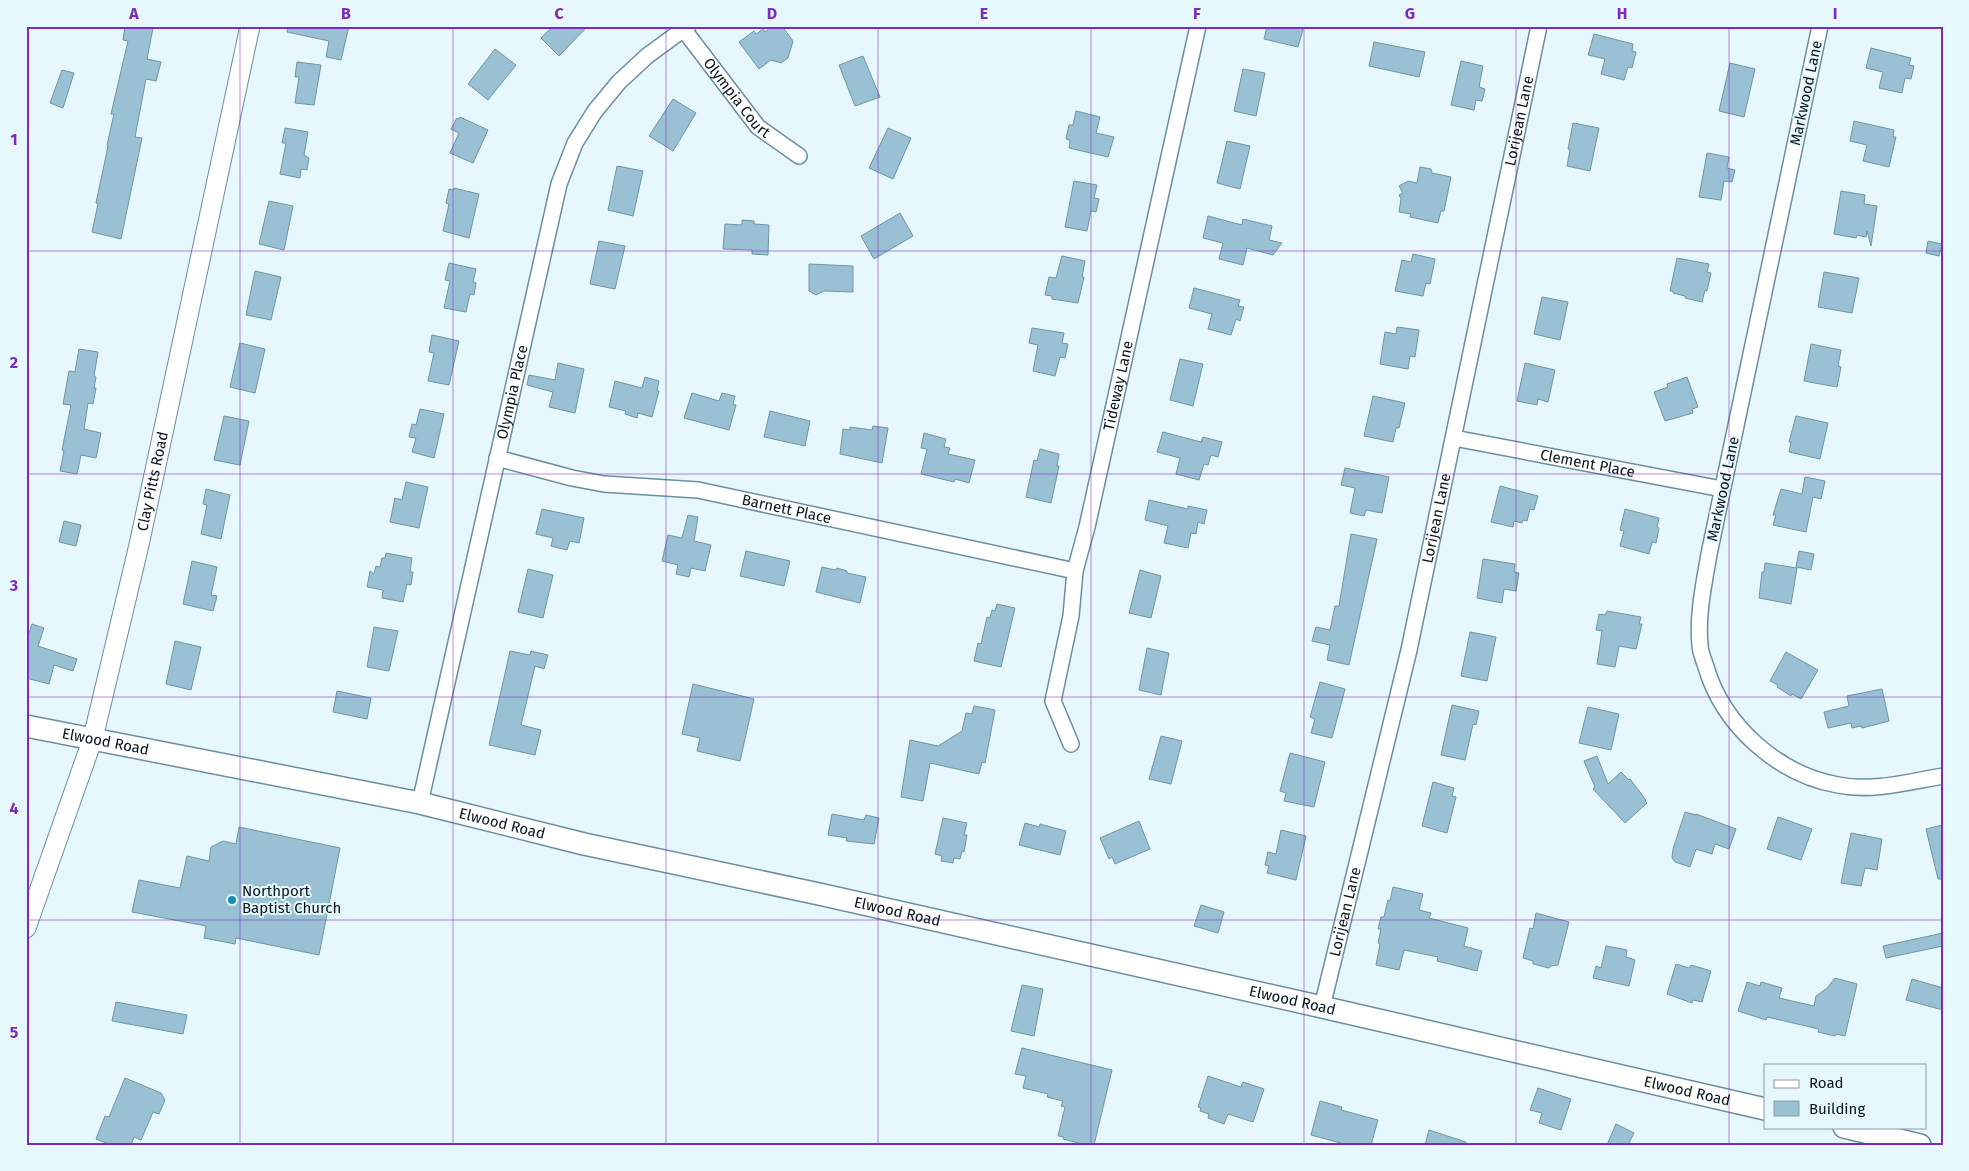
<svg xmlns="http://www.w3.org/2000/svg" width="1969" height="1171" font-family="'Fira Sans',sans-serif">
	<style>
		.building { fill: #99c1d3; stroke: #6e95a6 }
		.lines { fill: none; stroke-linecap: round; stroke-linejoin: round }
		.minor-casing { stroke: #698fa0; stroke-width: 18 }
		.tertiary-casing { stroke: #698fa0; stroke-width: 21 }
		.secondary-casing { stroke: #698fa0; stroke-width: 24 }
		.minor { stroke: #fff; stroke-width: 15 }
		.tertiary { stroke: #fff; stroke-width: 19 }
		.secondary { stroke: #fff; stroke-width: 21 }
		.grid { fill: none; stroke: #7b2cbf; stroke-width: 1; stroke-opacity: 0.55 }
		.poi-dot { fill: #1c8bb0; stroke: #e7f7fe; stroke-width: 2 }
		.labels { text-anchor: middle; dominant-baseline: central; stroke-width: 4; stroke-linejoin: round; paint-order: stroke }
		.street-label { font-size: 15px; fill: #05141a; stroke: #e7f7fe }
		.poi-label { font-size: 15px; fill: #05141a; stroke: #e7f7fe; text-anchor: start }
		.neatline { fill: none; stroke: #7b2cbf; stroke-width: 2 }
		.grid-label { font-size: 16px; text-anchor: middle; font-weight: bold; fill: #7b2cbf }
	</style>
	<rect width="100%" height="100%" fill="#e7f7fe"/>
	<path class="building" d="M125,26L153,28L147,59L161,62L156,81L146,79L135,137L142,138L121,239L92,232L98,204L96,203L108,146L107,145L114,114H111L128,41L123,40Z
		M288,26H349L341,60L326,57L329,41L287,32Z
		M553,26H588L559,56L541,38Z
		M772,26H782L793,41L788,58L781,63L771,60L759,69L739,42L754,31L756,34L763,29L765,32Z
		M1267,26H1304L1298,47L1264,39Z
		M1594,34L1633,44L1632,51L1636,52L1632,68L1628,67L1624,80L1601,74L1605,59L1588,55Z
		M1374,42L1425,52L1419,77L1369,66Z
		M1871,48L1911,58L1909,65L1914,66L1911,79L1905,78L1902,93L1879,88L1883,72L1866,68Z
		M495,49L516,65L488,100L468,84Z
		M863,56L880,97L855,106L839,65Z
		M1461,61L1483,66L1479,87L1485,89L1482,101L1476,100L1474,110L1451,105Z
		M297,62L321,65L314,105L295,103L299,77H295Z
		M1730,63L1755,69L1744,117L1719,111Z
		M1243,69L1265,73L1256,116L1234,111Z
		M62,70L74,73L63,108L50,103Z
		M673,99L696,113L673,151L649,136Z
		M1076,111L1100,117L1096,133L1114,137L1108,157L1069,148L1070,140L1066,139L1069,125H1073Z
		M460,117L488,130L473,163L450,153L459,133L451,129L457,118L459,119Z
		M1854,121L1894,130L1893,137H1896L1889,167L1863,161L1867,145L1850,141Z
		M1573,123L1599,128L1590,171L1567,166L1570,150L1568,149Z
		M285,128L308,132L304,155L309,158L307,170L301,169L300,178L280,174L286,143H282Z
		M888,128L911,138L893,179L869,168Z
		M1227,141L1250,146L1240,189L1217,183Z
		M1707,153L1729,157L1727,168L1735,170L1732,182L1724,181L1721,200L1699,197Z
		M617,166L643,171L633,216L608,210Z
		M1420,167L1431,169L1432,173L1451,177L1444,211H1441L1438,223L1410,217L1411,214L1399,212L1401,199L1399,195L1403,193L1399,186L1408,181L1417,183Z
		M1074,181L1097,185L1094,198L1099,199L1096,212L1091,211L1087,231L1065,227Z
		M454,188L479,194L469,238L443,231L449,204L446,203L449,189L454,190Z
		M1841,191L1865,195L1864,204L1877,206L1871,246L1867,231L1866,237L1857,235L1856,238L1834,234Z
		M269,201L293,206L284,250L259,244Z
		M900,213L913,236L874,259L861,236Z
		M1208,216L1242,225L1243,219L1272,226L1269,240L1282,243L1273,255L1247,248L1243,265L1219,259L1223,243L1203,238Z
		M742,220L754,221V224L769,225L768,255L752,254V250L723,249L725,224L742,225Z
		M599,241L625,246L615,289L590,284Z
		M1928,241L1942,244L1939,256L1926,253Z
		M1413,254L1435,259L1430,284L1426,283L1423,296L1395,291L1402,260L1411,262Z
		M1062,256L1085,261L1082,277H1084L1078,303L1052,299V296L1045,295L1049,277L1056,278Z
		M1677,258L1709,264L1707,272L1711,273L1707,291L1705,290L1702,302L1685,298V296L1673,293V291H1670Z
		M449,263L476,269L473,282L476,283L474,295L470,294L466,312L444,308L450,281L445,280Z
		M809,264L853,266V292L824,291L816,295L809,291Z
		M255,271L281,277L271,320L246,315Z
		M1824,272L1859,278L1852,313L1818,307Z
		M1194,288L1240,300L1238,306L1244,307L1240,321L1236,319L1231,335L1208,329L1212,314L1189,308Z
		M1542,297L1568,302L1560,340L1534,334Z
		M1397,327L1419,330L1415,357L1410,356L1408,369L1380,364L1385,332L1396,334Z
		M1032,328L1064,333L1062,343L1068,344L1065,358L1060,357L1055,376L1033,371L1038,345L1029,343Z
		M432,335L459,341L449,385L428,381L434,353L429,352Z
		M240,343L265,349L255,393L230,387Z
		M1811,344L1841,350L1838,366L1841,367L1837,387L1804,381Z
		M79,349L98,352L94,376L96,377L94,388H96L93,404L88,403L84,429L101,433L96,458L81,455L77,474L60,471L64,451L62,450L71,405L63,404L69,371L75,372Z
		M1180,359L1203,364L1193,406L1170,400Z
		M558,363L584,369L575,413L549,407L553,392L527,385L529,375L555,380Z
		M1525,363L1555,370L1548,402L1538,399L1537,405L1517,401Z
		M645,377L659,381L657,391H659L652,417L638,413L637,418L625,414L626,411L609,407L615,381L642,388Z
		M1687,377L1698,407L1692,409L1693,413L1665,421L1654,392L1668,387L1667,384Z
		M692,393L719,401L722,393L735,396L733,404L736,405L729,430L684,418Z
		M1373,396L1405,403L1399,428H1396L1393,442L1364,436Z
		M420,409L444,414L434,458L412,452L416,438L409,437L412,424L416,425Z
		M770,411L810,421L805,446L764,437Z
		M224,416L249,421L240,465L214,460Z
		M1796,416L1828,423L1820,459L1789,452L1791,442H1789Z
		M873,426L888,428L882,463L840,454L843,429L850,430V427L872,430Z
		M1163,432L1201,442L1203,437L1222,442L1218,457L1211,455L1208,465L1204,464L1199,480L1176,474L1180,458L1157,452Z
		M924,433L946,439L944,447L950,448L948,454L975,460L969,483L955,479L954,482L921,474L927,449L921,448Z
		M1040,449L1059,454L1057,466H1059L1051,503L1026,497L1034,460L1037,461Z
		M1345,468L1389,477L1382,513L1366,510L1364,516L1350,513L1355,488L1341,485Z
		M1805,477L1825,481L1821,499L1813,497L1806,532L1773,525L1776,515H1773L1781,489L1802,494Z
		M406,482L428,487L419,528L390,522L395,498L402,500Z
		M1500,486L1538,496L1534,510L1530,509L1527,521L1523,520L1522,523L1514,521L1513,527L1491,522Z
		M206,489L230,495L221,539L201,534L207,505L203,504Z
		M1149,500L1188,509V506L1207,510L1204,524L1198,522L1196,534L1191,533L1188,548L1164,543L1168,526L1145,520Z
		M542,509L584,518L579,543L570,541L567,550L551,546L553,538L536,534Z
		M1625,509L1659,518L1657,527L1659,528L1656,543L1652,542L1649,554L1620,546L1624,531L1620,530Z
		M688,515L698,517L694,541L711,545L705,571L691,568L689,577L676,574L678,565L662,561L668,535L682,538Z
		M64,521L81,525L76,546L59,542Z
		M1351,534L1377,539L1349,665L1327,660L1330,645L1312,641L1316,627L1330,630L1335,606H1339Z
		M746,551L790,561L784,586L740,576Z
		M1799,551L1814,554L1811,570L1796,567Z
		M386,553L412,558L410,572H413L411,585L407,584L403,602L382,598L383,590L367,587L370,571L374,574L376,566L380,567L382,558H385Z
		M1483,559L1515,564L1514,572L1519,573L1516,591L1504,589L1502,603L1477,598Z
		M192,561L217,567L211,595L217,596L213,611L183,604Z
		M1765,563L1797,568L1791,604L1759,598L1762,572H1764Z
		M822,567L835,570L837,568L847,571V573L866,577L860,603L816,592Z
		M528,569L553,575L543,618L518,612Z
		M1140,570L1161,576L1151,618L1129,613Z
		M997,604L1015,608L1001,667L974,661L978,643L981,644L987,617L990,618L992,610L995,611Z
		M1607,611L1641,617L1639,624H1642L1636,649L1619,646L1615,667L1597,664L1602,631L1596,630L1599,614L1605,615Z
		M32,624L44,628L38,646L77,659L73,671L54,665L49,684L26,678V642Z
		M374,627L398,631L389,671L367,667Z
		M1470,632L1496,637L1487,681L1461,676Z
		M175,641L201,647L191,690L166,684Z
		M1147,648L1169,653L1161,695L1139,690Z
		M510,651L530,655L531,651L548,655L544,669L535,666L521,725L541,730L535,755L489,745Z
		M1786,652L1818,670L1801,699L1792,694L1791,696L1777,687L1778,685L1770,681Z
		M1320,682L1345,689L1332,738L1311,733L1315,719L1310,717Z
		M693,684L754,699L740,761L697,751L700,738L682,734Z
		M1882,689L1889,721L1862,728L1861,726L1852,728L1851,723L1828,728L1824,712L1849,706L1847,696Z
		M337,691L371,698L367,719L333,712Z
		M1452,705L1479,711L1476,725L1473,724L1465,760L1441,755Z
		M974,706L995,710L985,763L982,762L979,774L930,763L923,801L901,797L910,740L938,746L962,731L966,713L972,714Z
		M1588,707L1619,714L1611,750L1579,743Z
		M1161,736L1182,741L1171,784L1149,779Z
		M1290,753L1325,762L1314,807L1284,801L1286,793L1280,791Z
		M1597,756L1608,784L1621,772L1629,780L1630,779L1646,800L1645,801L1647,803L1625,823L1593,789L1595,787L1584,761Z
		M1433,782L1454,788L1452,796L1456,797L1447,833L1422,826Z
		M1685,812L1696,815V814L1736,829L1729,849L1715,844L1712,854L1696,849L1690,867L1675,862L1672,858L1673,849Z
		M832,814L864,820L866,815L879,818L874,844L846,841L847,838L828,835Z
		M1778,817L1812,829L1801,860L1767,849Z
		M943,818L967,823L964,835H967L964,852L962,851L960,859L954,858L953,863L941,861L942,856L935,854Z
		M1139,821L1150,849L1115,864L1112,857L1109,859L1100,838Z
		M1025,823L1039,827L1040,824L1066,831L1060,855L1019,845Z
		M1943,825V879H1938L1926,829Z
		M239,827L340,848L319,955L236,938L235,944L204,938L206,926L132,912L139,880L180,888L187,856L209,861L211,847L223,841L236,844Z
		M1281,830L1306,836L1296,880L1267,873L1269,866L1265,865L1268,852L1276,854Z
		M1851,833L1882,839L1877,870L1865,868L1861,886L1841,883Z
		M1393,887L1423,894L1419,910L1431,913L1429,918L1468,928L1464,946L1482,951L1477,971L1437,961L1438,957L1404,950L1399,970L1376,965L1380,944L1378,943L1381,929H1378L1381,917H1384L1388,900L1390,901Z
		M1201,905L1224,912L1218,933L1194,926Z
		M1536,913L1569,922L1558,965L1550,966L1549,968L1533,964V961L1523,958L1530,928L1533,929Z
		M1943,933V946L1886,958L1883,946Z
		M1606,946L1627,950L1626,957L1635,960L1629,986L1593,978L1596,966L1601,968Z
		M1676,964L1689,968L1691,965L1711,971L1702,1002L1693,1000L1692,1003L1667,994Z
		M1835,978L1857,984L1845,1036L1836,1034L1835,1036L1818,1032L1819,1029L1767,1017L1766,1020L1738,1011L1747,982L1760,986L1761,982L1782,988L1779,998L1814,1006L1816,996L1827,988Z
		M1912,979L1943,988V1010L1906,1000Z
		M1022,985L1043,989L1034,1036L1011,1031Z
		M116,1002L187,1015L183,1034L112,1021Z
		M1022,1048L1112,1070L1094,1145H1086L1063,1139L1064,1137L1058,1136L1065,1107L1061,1106L1063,1101L1047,1097L1048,1094L1023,1088L1026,1076L1015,1074Z
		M1208,1076L1241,1087L1243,1082L1264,1089L1253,1122L1228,1114L1224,1124L1208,1118L1209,1114L1200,1111L1201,1108L1198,1107Z
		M125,1078L161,1093L165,1100L159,1114L153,1112L141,1140L134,1137L131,1145H111L96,1139L105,1116L109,1117Z
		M1538,1088L1571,1099L1561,1130L1539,1123L1542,1113L1530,1110Z
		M1320,1101L1342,1107L1341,1110L1378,1120L1371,1145H1348L1311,1135Z
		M1616,1124L1634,1133L1628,1145H1607Z
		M1429,1130L1466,1142V1145H1425Z"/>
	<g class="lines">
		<defs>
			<g id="minor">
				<path d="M1820,26L1709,554C1704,584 1697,615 1700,645C1700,652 1704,660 1706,667C1723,725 1777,774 1838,785C1873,792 1908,782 1943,776"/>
				<path id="s1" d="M684,30L758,127L799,156"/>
				<path id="s2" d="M1454,438L1722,489"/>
				<path id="s3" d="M497,458L572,478L604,484L698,490L1075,571"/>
				<path id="s4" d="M1071,744L1053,701L1071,616L1075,571L1087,527L1198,26"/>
				<path id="s5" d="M420,803L559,184L575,143L595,111L619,82L647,56L688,26"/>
				<path id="s6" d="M1322,1007L1409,650L1539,26"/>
			</g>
			<g id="tertiary">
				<path id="s7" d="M26,928L93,738L139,545L250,26"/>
			</g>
			<g id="secondary">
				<path id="s8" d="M26,726L420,803L584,844L819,894L1322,1007L1765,1109"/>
				<path d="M1844,1127L1920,1145"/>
			</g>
		</defs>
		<use href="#minor" class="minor-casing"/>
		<use href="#tertiary" class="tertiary-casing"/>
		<use href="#secondary" class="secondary-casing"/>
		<use href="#minor" class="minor"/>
		<use href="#tertiary" class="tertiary"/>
		<use href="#secondary" class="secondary"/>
	</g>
	<path class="grid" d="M240,26V1145M453,26V1145M666,26V1145M878,26V1145M1091,26V1145M1304,26V1145M1516,26V1145M1729,26V1145M26,251H1943M26,474H1943M26,697H1943M26,920H1943"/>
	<circle class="poi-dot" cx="232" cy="900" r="5"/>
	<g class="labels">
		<g class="street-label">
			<text transform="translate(1806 93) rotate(-78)">Markwood Lane</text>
			<text stroke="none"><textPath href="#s1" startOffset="86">Olympia Court</textPath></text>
			<text stroke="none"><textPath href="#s6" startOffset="908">Lorijean Lane</textPath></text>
			<text stroke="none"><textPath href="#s4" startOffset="369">Tideway Lane</textPath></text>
			<text stroke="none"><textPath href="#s5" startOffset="421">Olympia Place</textPath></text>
			<text stroke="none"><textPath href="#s2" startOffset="136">Clement Place</textPath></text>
			<text stroke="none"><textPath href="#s7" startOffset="465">Clay Pitts Road</textPath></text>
			<text transform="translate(1723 489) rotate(-78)">Markwood Lane</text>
			<text stroke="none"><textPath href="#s3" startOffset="295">Barnett Place</textPath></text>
			<text stroke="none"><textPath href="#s6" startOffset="502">Lorijean Lane</textPath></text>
			<text stroke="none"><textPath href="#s8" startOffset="81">Elwood Road</textPath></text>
			<text stroke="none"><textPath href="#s8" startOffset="486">Elwood Road</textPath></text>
			<text stroke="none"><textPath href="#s8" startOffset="891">Elwood Road</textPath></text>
			<text stroke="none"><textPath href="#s6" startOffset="98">Lorijean Lane</textPath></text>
			<text stroke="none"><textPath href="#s8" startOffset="1296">Elwood Road</textPath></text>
			<text stroke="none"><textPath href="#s8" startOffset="1701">Elwood Road</textPath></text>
		</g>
		<g class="poi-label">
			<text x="242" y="891">Northport<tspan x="242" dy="17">Baptist Church</tspan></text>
		</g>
	</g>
	<rect width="1969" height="1171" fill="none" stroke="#e7f7fe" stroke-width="55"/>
	<rect x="1764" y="1064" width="162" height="65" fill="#e7f7fe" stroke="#8d9ca3"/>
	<rect x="1774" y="1080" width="25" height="8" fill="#ffffff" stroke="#8d9ca3"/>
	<text x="1809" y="1088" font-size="15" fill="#05141a">Road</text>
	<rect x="1774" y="1101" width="25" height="15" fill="#99c1d3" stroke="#8d9ca3"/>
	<text x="1809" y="1114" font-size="15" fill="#05141a">Building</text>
	<rect x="28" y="28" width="1914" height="1116" class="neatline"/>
	<g class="grid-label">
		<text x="134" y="19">A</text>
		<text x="346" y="19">B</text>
		<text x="559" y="19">C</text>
		<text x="772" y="19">D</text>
		<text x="984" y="19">E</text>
		<text x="1197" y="19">F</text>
		<text x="1410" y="19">G</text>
		<text x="1622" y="19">H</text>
		<text x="1835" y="19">I</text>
		<text x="14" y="145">1</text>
		<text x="14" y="368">2</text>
		<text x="14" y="591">3</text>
		<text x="14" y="814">4</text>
		<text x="14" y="1038">5</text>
	</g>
</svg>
